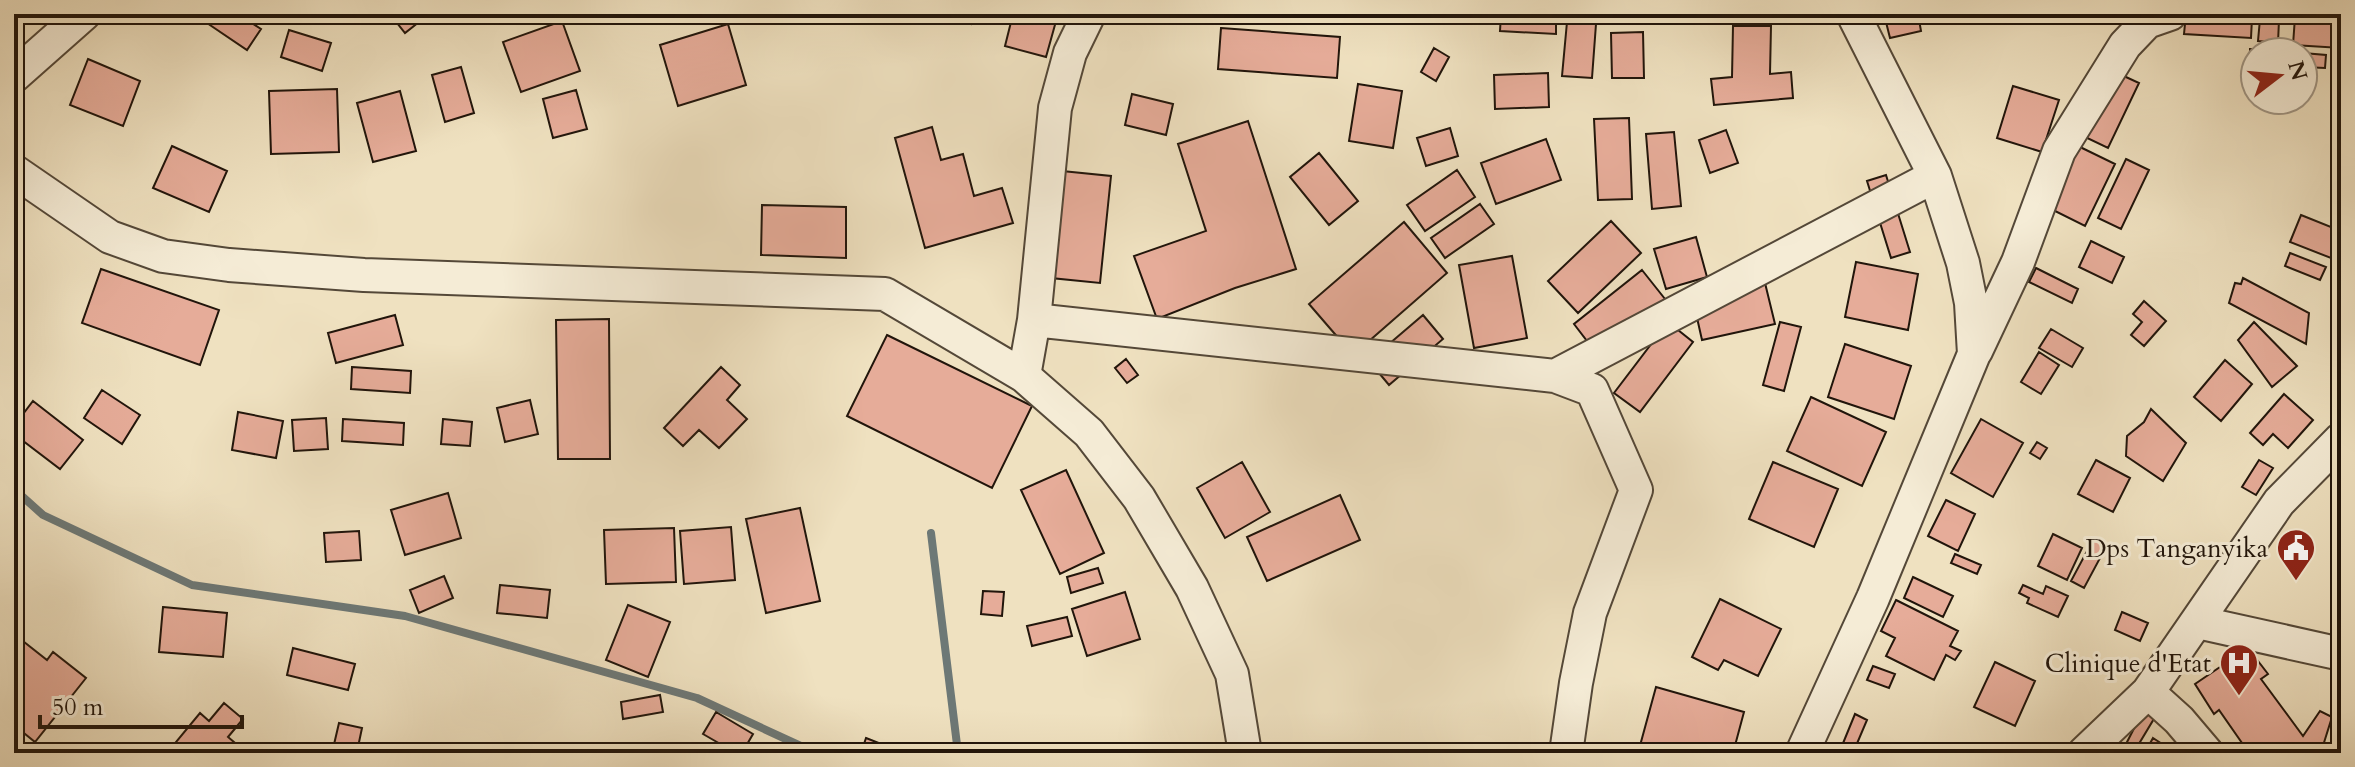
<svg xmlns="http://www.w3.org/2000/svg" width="2355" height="767" font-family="Cardo,serif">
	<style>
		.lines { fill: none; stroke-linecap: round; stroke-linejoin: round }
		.stream { stroke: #6d7876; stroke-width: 8 }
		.building { fill: #e6ac99; stroke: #21150b; stroke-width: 2 }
		.minor-casing { stroke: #544838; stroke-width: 36 }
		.minor { stroke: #f5ecd6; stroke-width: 32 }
		.labels { text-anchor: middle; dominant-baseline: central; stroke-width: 6; stroke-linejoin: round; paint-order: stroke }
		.poi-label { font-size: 26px; fill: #21150b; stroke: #f5ecd6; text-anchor: end }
	</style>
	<rect width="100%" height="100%" fill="#efe1c0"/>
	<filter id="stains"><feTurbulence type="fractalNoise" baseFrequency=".0025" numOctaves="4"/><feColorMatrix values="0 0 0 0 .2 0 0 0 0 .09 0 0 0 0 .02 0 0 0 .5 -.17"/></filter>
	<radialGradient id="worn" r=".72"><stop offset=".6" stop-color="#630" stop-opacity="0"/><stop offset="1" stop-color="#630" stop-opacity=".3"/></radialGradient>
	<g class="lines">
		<path class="stream" d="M14,489L43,515L192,585L405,616L697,698L816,753
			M931,533L958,753"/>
	</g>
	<path class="building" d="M208,14H238L261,29L247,50L204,21Z
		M390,14H429L405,33Z
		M850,14H876L874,22Z
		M929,14H974L971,24Z
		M1013,14H1058L1046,57L1005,46Z
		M1501,14H1556V34L1500,31Z
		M1884,14H1918L1921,31L1890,38Z
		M2186,14L2252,18L2251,38L2184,34Z
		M2295,17L2341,20V48L2293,45Z
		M2260,19L2279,20L2278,43L2258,41Z
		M562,21L580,71L521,92L503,42Z
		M1567,22L1596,24L1592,78L1562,76Z
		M728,24L746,85L678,106L660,45Z
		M1733,26H1771L1770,74L1791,72L1793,98L1714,105L1711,79L1732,77Z
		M1221,28L1340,37L1337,78L1218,69Z
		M289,30L331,43L322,71L281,57Z
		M1643,32L1644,78H1612L1611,33Z
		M1434,48L1449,57L1436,81L1421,72Z
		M2250,49L2277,51V52H2255V61H2250Z
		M2303,53L2326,55L2325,68L2303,67Z
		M88,59L140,81L123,126L70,105Z
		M461,67L474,113L445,122L432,75Z
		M2113,71L2139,83L2108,148L2083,136Z
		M1548,73L1549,107L1495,109L1494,75Z
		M1358,84L1402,91L1393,148L1349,141Z
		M2013,86L2059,100L2042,152L1997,138Z
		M337,89L339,152L271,154L269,91Z
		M576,90L587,129L553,138L543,99Z
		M400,91L416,151L373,162L357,103Z
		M1132,94L1173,104L1166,135L1125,125Z
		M1629,118L1632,199L1598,200L1594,119Z
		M1248,121L1296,269L1235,288L1157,319L1134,256L1206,231L1178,144Z
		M932,127L941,160L963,154L974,196L1002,188L1013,223L925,248L895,138Z
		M1450,128L1458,156L1426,166L1417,138Z
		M1726,130L1738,163L1710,173L1699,140Z
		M1674,132L1681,206L1652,209L1646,134Z
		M1546,139L1561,180L1496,204L1481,163Z
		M172,146L227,171L209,212L153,188Z
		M2078,146L2115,164L2085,226L2049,208Z
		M1319,153L1358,201L1329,225L1290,177Z
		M2126,159L2149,170L2121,229L2098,218Z
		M1457,170L1475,197L1425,231L1407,205Z
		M1062,171L1111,176L1100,283L1051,278Z
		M1886,175L1910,252L1891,258L1867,181Z
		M1480,204L1494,224L1445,258L1431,238Z
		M762,205L846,207V258L761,255Z
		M2301,215L2341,231L2331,258L2290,242Z
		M1611,221L1641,253L1578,313L1548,281Z
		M1404,222L1447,273L1353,355L1309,304Z
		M1696,237L1707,277L1666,289L1654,249Z
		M2091,241L2124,257L2112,283L2079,267Z
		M2290,253L2326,267L2320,280L2285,266Z
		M1512,256L1527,338L1474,348L1459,265Z
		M1856,262L1918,274L1908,330L1845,317Z
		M2036,268L2078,289L2072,303L2029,282Z
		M101,269L219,310L200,365L82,323Z
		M1642,270L1665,299L1597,354L1574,324Z
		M2243,278L2309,313L2306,344L2229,303L2235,283L2241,284Z
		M1765,283L1775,324L1702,340L1693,300Z
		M2144,301L2166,321L2144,346L2131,335L2142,322L2133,314Z
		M395,315L403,345L336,363L328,333Z
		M1423,315L1443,339L1389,385L1369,361Z
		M609,319L610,459H558L556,320Z
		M1668,322L1693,342L1640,412L1614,393Z
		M1780,322L1801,327L1784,391L1763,385Z
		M2254,322L2297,366L2272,387L2238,340Z
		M2051,329L2083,348L2072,367L2039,348Z
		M887,335L1032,406L992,488L847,416Z
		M1845,344L1911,366L1894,419L1828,397Z
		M2039,352L2059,365L2041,394L2021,382Z
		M1126,359L1138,375L1127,383L1115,368Z
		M2225,360L2252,384L2221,421L2194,397Z
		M352,367L411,371L410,393L351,389Z
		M721,367L740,385L727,400L747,419L719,448L699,430L683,446L664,428Z
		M102,390L140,415L122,444L84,418Z
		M2284,394L2313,420L2288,448L2273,434L2263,445L2250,433Z
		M1811,397L1886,432L1862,486L1787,451Z
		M530,400L538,434L505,442L497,408Z
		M33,401L83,440L60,469L14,434V426Z
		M2151,409L2186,443L2163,481L2126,456L2127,436L2144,422Z
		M238,412L283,421L276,458L232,450Z
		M326,418L328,449L294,451L292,420Z
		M343,419L404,423L403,445L342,441Z
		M443,419L472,422L470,446L441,444Z
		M1981,419L2023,443L1993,497L1951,473Z
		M2037,442L2047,448L2040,459L2030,453Z
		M2096,460L2130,478L2113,512L2078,494Z
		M2259,460L2273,468L2256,495L2242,487Z
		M1242,462L1270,512L1225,538L1197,488Z
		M1773,462L1838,489L1814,547L1749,519Z
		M1066,470L1104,553L1060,574L1021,490Z
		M448,493L461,538L405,555L391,510Z
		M1340,495L1360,540L1267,581L1247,537Z
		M1946,500L1975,514L1958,551L1928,536Z
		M800,508L820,601L766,613L746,519Z
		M731,527L735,580L684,584L680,531Z
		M674,528L676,582L606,584L604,530Z
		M359,531L361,560L326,562L324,533Z
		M2053,534L2082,548L2067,580L2038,566Z
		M2094,538L2107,545L2084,588L2071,581Z
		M1955,554L1981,565L1977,574L1951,563Z
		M1098,568L1103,583L1071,593L1067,577Z
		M444,576L453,598L419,613L410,590Z
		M1913,577L1953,596L1943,617L1904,598Z
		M500,585L550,590L547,618L497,613Z
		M2023,585L2043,594L2046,586L2068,596L2058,617L2027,603L2029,598L2019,593Z
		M983,591L1004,592L1002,616L981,614Z
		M1125,592L1140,639L1087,656L1072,609Z
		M1720,599L1781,629L1758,676L1724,660L1718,670L1692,657Z
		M1896,600L1958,631L1950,646L1961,651L1955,660L1946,655L1934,680L1886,656L1895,638L1881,631Z
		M628,605L670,622L648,677L606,660Z
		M163,607L227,613L223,657L159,652Z
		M2122,612L2148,623L2140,641L2115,630Z
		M1067,617L1072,636L1032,646L1027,626Z
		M14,634L47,660L53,652L86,678L35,742L14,725Z
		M293,648L355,664L348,690L287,675Z
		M2248,648L2268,674L2261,679L2303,736L2320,711L2332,717L2322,749L2341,753H2249L2219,710L2214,714L2195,684Z
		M1995,662L2035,681L2015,726L1974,707Z
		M1873,666L1895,674L1889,688L1867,680Z
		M1656,687L1744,712L1733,753H1638Z
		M660,695L663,712L623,719L621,702Z
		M224,703L243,719L228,737L235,743L227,753H177L171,748L200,713L209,721Z
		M2146,705L2158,712L2134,752L2125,746Z
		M716,712L753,734L742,753H736L703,734Z
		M1855,714L1867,720L1853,753H1839Z
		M339,723L362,728L358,747L384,753H332Z
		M866,738L884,745L881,753H861Z
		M2153,738L2176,753H2157L2148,747Z"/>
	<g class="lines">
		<defs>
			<path id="minor" d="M14,76L84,14
				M14,171L110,237L163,256L229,265L364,275L885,294L1024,376L1089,433L1139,498L1192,588L1232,674L1245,753
				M1034,320L1555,376L1592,390L1636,490L1590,613L1576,683L1566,753
				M1976,351L2018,262L2059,151L2125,45L2147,22L2170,14
				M1024,376L1034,320L1055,108L1070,53L1089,14
				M1555,376L1935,176
				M2197,622L2341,654
				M2148,692L2179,720L2207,753
				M1802,753L1873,598L1974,354L1971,303L1963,263L1935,176L1853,14
				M2084,753L2148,692L2279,502L2341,439"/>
		</defs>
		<use href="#minor" class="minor-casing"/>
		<use href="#minor" class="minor"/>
	</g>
	<defs>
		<symbol id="civic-pin" viewBox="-11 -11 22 30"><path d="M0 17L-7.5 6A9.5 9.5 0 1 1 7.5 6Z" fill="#8f2418" stroke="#f5ecd6"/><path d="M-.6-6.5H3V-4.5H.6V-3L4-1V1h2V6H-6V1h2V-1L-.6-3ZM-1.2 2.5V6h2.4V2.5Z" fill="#fff"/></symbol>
		<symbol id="hospital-pin" viewBox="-11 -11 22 30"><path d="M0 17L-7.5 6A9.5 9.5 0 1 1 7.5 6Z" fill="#8f2418" stroke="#f5ecd6"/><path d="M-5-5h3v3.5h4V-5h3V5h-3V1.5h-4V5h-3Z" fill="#fff"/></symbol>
	</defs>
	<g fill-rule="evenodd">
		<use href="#civic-pin" x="2274" y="526" width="44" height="60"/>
		<use href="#hospital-pin" x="2217" y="641" width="44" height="60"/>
	</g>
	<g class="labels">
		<g class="poi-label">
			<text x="2268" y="548">Dps Tanganyika</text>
			<text x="2211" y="663">Clinique d'Etat</text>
		</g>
	</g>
	<rect width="2355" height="767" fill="none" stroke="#efe1c0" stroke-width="48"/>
	<rect x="16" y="16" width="2323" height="735" fill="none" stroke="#21150b" stroke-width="4"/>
	<rect x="24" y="24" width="2307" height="719" fill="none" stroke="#21150b" stroke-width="2"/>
	<g transform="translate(2279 76) rotate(74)"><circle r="38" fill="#f5ecd6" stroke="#a09685" stroke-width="2"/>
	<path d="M0-6L14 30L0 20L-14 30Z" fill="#8f2418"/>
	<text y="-12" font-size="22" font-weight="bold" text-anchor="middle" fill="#21150b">N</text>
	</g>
	<path d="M40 715v12h202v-12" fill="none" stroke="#21150b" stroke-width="4"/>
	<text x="52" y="715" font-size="24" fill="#21150b" stroke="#f5ecd6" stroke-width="6" paint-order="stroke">50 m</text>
	<rect width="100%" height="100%" filter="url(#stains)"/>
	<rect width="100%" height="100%" fill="url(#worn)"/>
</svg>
